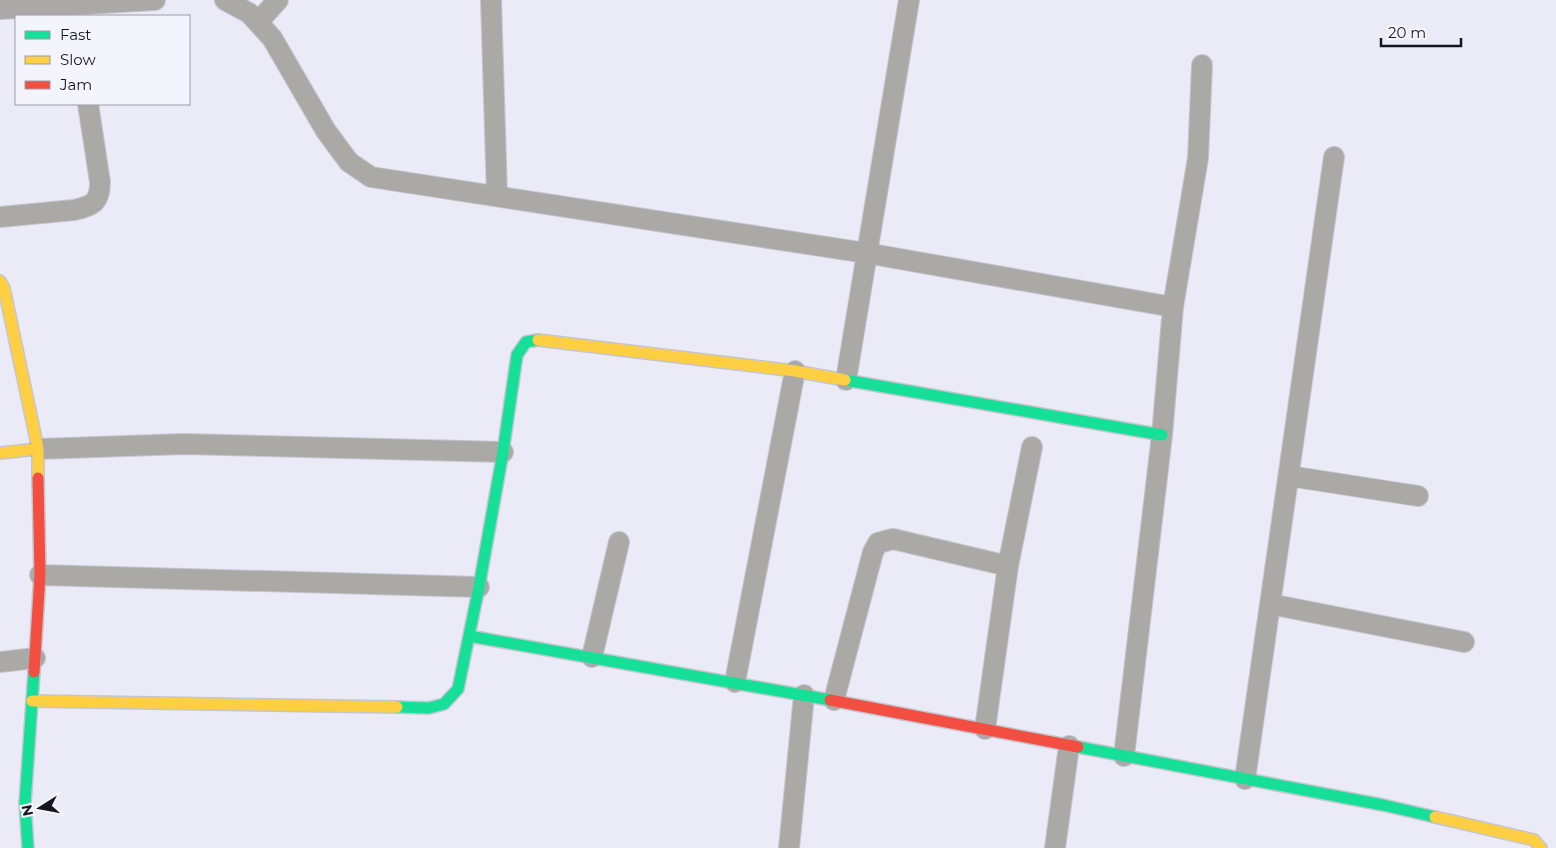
<svg xmlns="http://www.w3.org/2000/svg" width="1556" height="848" font-family="Montserrat,sans-serif">
	<style>
		.lines { fill: none; stroke-linecap: round; stroke-linejoin: round }
		.street-casing { stroke: #c5c5d0; stroke-width: 22 }
		.fast-casing { stroke: #c5c5d0; stroke-width: 14 }
		.slow-casing { stroke: #c5c5d0; stroke-width: 14 }
		.jam-casing { stroke: #c5c5d0; stroke-width: 14 }
		.street { stroke: #aba9a6; stroke-width: 20 }
		.fast { stroke: #16e098; stroke-width: 11 }
		.slow { stroke: #ffcf43; stroke-width: 11 }
		.jam { stroke: #f24e42; stroke-width: 11 }
	</style>
	<rect width="100%" height="100%" fill="#eaebf7"/>
	<g class="lines">
		<defs>
			<path id="street" d="M225,0L249,13L272,38L326,131L349,162L371,177L866,253L1173,307
				M491,0L497,196
				M0,9L155,0
				M258,22L278,0
				M0,217L74,210C93,206 100,202 100,182L88,104
				M846,380L909,0
				M38,449L184,444L503,452
				M1289,476L1418,496
				M40,575L479,587
				M1270,604L1464,642
				M592,657L619,542
				M0,662L35,658
				M735,682L795,371
				M834,700L873,552L878,543L893,539L1008,566
				M985,729L1008,566L1032,447
				M1124,756L1162,435L1173,307L1198,158L1202,65
				M1245,779L1334,157
				M789,848L804,695
				M1055,848L1069,746"/>
			<path id="fast" d="M845,380L1162,435
				M469,636L830,700
				M397,707L429,708L444,704L458,689L479,587L503,452L517,355L526,342L538,340
				M1078,747L1383,805L1435,817
				M28,848L25,803L34,672"/>
			<path id="slow" d="M0,281L4,288L38,449V478
				M538,340L795,371L845,380
				M0,453L38,449
				M32,701L397,707
				M1435,817L1534,840L1541,848"/>
			<path id="jam" d="M34,672L40,575L38,478
				M830,700L1078,747"/>
		</defs>
		<use href="#street" class="street-casing"/>
		<use href="#fast" class="fast-casing"/>
		<use href="#slow" class="slow-casing"/>
		<use href="#jam" class="jam-casing"/>
		<use href="#street" class="street"/>
		<use href="#fast" class="fast"/>
		<use href="#slow" class="slow"/>
		<use href="#jam" class="jam"/>
	</g>
	<rect x="15" y="15" width="175" height="90" fill="#f4f5fc" stroke="#9b9ca5"/>
	<rect x="25" y="31" width="25" height="8" fill="#16e098" stroke="#9b9ca5"/>
	<text x="60" y="40" font-size="15" fill="#161622">Fast</text>
	<rect x="25" y="56" width="25" height="8" fill="#ffcf43" stroke="#9b9ca5"/>
	<text x="60" y="65" font-size="15" fill="#161622">Slow</text>
	<rect x="25" y="81" width="25" height="8" fill="#f24e42" stroke="#9b9ca5"/>
	<text x="60" y="90" font-size="15" fill="#161622">Jam</text>
	<g transform="translate(40 808) rotate(259)" stroke="#f4f5fc" stroke-width="4" paint-order="stroke">
	<path d="M0-4L9 19L0 12L-9 19Z" fill="#161622"/>
	<text y="-8" font-size="14" font-weight="bold" text-anchor="middle" fill="#161622">N</text>
	</g>
	<path d="M1381 38v8h80v-8" fill="none" stroke="#161622" stroke-width="2.5"/>
	<text x="1388" y="38" font-size="15" fill="#161622" stroke="#f4f5fc" stroke-width="4" paint-order="stroke">20 m</text>
</svg>
